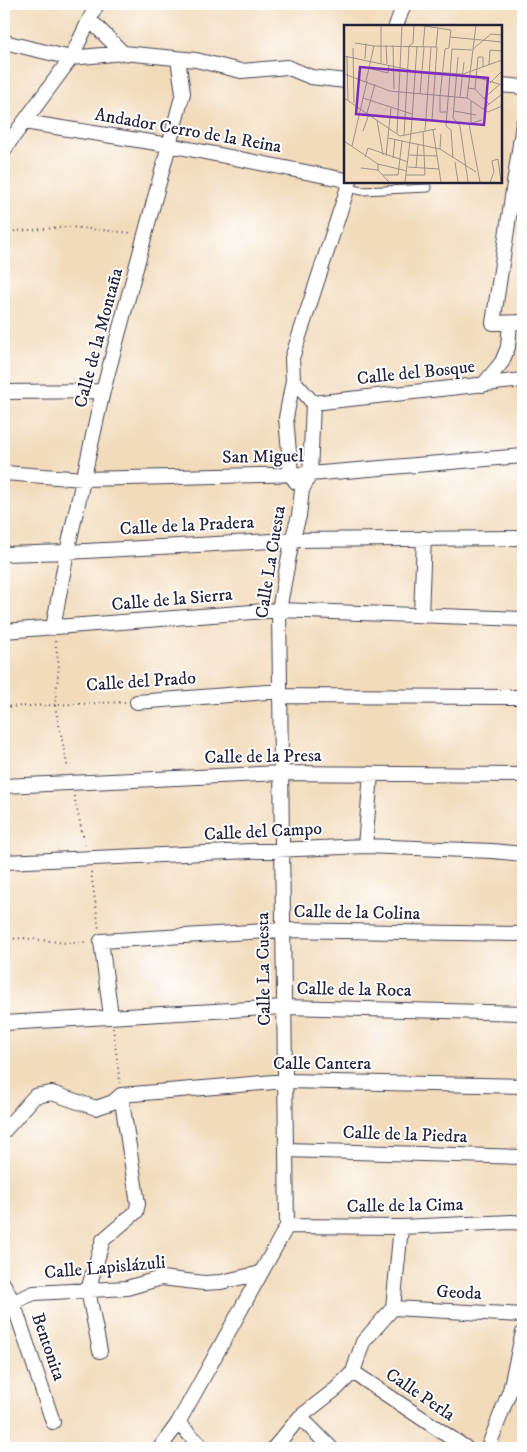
<svg xmlns="http://www.w3.org/2000/svg" width="527" height="1452" font-family="'IM FELL DW Pica',serif">
	<style>
		.lines { fill: none; stroke-linecap: round; stroke-linejoin: round }
		.lane-casing { stroke: #413e4e; stroke-width: 9 }
		.street-casing { stroke: #413e4e; stroke-width: 16 }
		.path { stroke: #413e4e; stroke-width: 2; stroke-dasharray: 1 4; stroke-linecap: butt }
		.lane { stroke: #fff; stroke-width: 7 }
		.street { stroke: #fff; stroke-width: 14 }
		.labels { text-anchor: middle; dominant-baseline: central; stroke-width: 4; stroke-linejoin: round; paint-order: stroke }
		.street-label { font-size: 18px; fill: #22223b; stroke: #fff }
		.inset-road { fill: none; stroke: #9f9188; stroke-width: 1 }
		.view { fill: #7b2cbf; fill-opacity: 0.15; stroke: #7b2cbf; stroke-width: 2.5 }
		.inset-edge { fill: none; stroke: #22223b; stroke-width: 2.5 }
	</style>
	<rect width="100%" height="100%" fill="#fff"/>
	<filter id="ink" filterUnits="userSpaceOnUse"><feTurbulence type="fractalNoise" baseFrequency=".02" numOctaves="2"/><feDisplacementMap in="SourceGraphic" scale="10" xChannelSelector="R" yChannelSelector="G"/><feConvolveMatrix kernelMatrix="1 2 1 2 8 2 1 2 1" color-interpolation-filters="sRGB"/></filter>
	<filter id="wash" filterUnits="userSpaceOnUse"><feTurbulence type="fractalNoise" baseFrequency=".0096" numOctaves="4" result="noise"/><feDisplacementMap in="SourceGraphic" scale="20" xChannelSelector="R" yChannelSelector="G"/><feGaussianBlur stdDeviation="1.12" result="paint"/><feColorMatrix in="noise" values="0 0 0 0 0 0 0 0 0 0 0 0 0 0 0 0 0 1.4 0 .05"/><feComposite in="paint" operator="in"/></filter>
	<g filter="url(#wash)">
		<rect width="100%" height="100%" fill="#f2dbbb"/>
	</g>
	<g filter="url(#ink)">
		<g class="lines">
			<defs>
				<path id="lane" d="M348,188L362,191L428,188"/>
				<path id="street" d="M90,20L123,53
					M396,26L404,4
					M4,42L71,58L123,53L196,60L241,71L287,67L311,77L346,81
					M501,85L523,87
					M24,122L169,145L346,180
					M523,124L493,323L523,322
					M4,151L10,141L71,58L97,4
					M293,380L286,418L291,475L296,482
					M483,385L502,362L508,347L510,323
					M4,392L103,391
					M313,403L523,380
					M4,473L83,479L310,474L523,456
					M4,554L67,552L292,540L523,538
					M421,615L424,538
					M53,628L67,552L103,391L183,93L178,59
					M4,631L279,610L523,619
					M280,696L523,697
					M137,702L280,691
					M4,786L281,773L523,775
					M365,846L371,774
					M5,862L365,846L492,851L523,854
					M111,1016L101,941L283,930L523,934
					M4,1023L284,1007L523,1013
					M121,1095L285,1081L523,1086
					M4,1131L35,1096L52,1093L96,1108L113,1102L121,1095
					M286,1150L523,1157
					M287,1226L401,1227L512,1222L523,1223
					M4,1285L13,1302L53,1422
					M13,1302L34,1293L127,1288L161,1278L204,1283L221,1282L261,1273
					M393,1308L523,1315
					M100,1351L88,1290L103,1240L136,1212L138,1204L121,1095
					M353,1372L466,1448
					M300,1417L331,1448
					M178,1423L203,1448
					M160,1448L178,1423L287,1226L279,610L292,540L299,516L302,490L310,474L313,403L293,380L292,358L350,181
					M274,1448L300,1417L336,1389L353,1372L363,1342L393,1308L401,1227
					M488,1448L510,1390L523,1332"/>
			</defs>
			<use href="#lane" class="lane-casing"/>
			<use href="#street" class="street-casing"/>
			<path class="path" d="M4,232L69,227L133,233
				M55,641L59,665L55,705L68,769
				M4,707L125,702
				M74,796L85,845
				M91,872L99,929
				M4,939L23,938L67,943L88,942
				M113,1028L120,1083"/>
			<use href="#lane" class="lane"/>
			<use href="#street" class="street"/>
		</g>
	</g>
	<g class="labels">
		<g class="street-label">
			<text transform="translate(188 131) rotate(10)">Andador Cerro de la Reina</text>
			<text transform="translate(99 338) rotate(-75)">Calle de la Montaña</text>
			<text transform="translate(416 373) rotate(-6)">Calle del Bosque</text>
			<text transform="translate(263 457) rotate(-1)">San Miguel</text>
			<text transform="translate(187 526) rotate(-3)">Calle de la Pradera</text>
			<text transform="translate(271 562) rotate(-81)">Calle La Cuesta</text>
			<text transform="translate(172 600) rotate(-5)">Calle de la Sierra</text>
			<text transform="translate(141 682) rotate(-4)">Calle del Prado</text>
			<text transform="translate(263 757) rotate(-1)">Calle de la Presa</text>
			<text transform="translate(263 832) rotate(-3)">Calle del Campo</text>
			<text transform="translate(357 913) rotate(1)">Calle de la Colina</text>
			<text transform="translate(264 969) rotate(-91)">Calle La Cuesta</text>
			<text transform="translate(354 990) rotate(1)">Calle de la Roca</text>
			<text x="322" y="1064">Calle Cantera</text>
			<text transform="translate(405 1135) rotate(2)">Calle de la Piedra</text>
			<text transform="translate(405 1206) rotate(-1)">Calle de la Cima</text>
			<text transform="translate(105 1268) rotate(-5)">Calle Lapislázuli</text>
			<text transform="translate(459 1293) rotate(3)">Geoda</text>
			<text transform="translate(48 1347) rotate(71)">Bentonita</text>
			<text transform="translate(420 1395) rotate(34)">Calle Perla</text>
		</g>
	</g>
	<g transform="translate(344 25)">
		<rect width="158" height="158" fill="#f2dbbb"/>
		<path class="inset-road" d="M74,0L107,5L106,12M11,18L30,21M42,20L43,39M49,20L50,64M30,21L93,22L88,95M79,22L81,1M92,22L94,3M9,23L10,78M105,23L106,12L158,17M108,24L102,101L107,105L109,133M108,24L128,25M129,24L147,9L157,10M0,31L71,46L119,49L158,35M3,31L4,75M114,32L109,93L116,101L124,157M21,34L22,18M37,38V0M145,40L146,25L158,26M24,43L44,48L45,40M0,49L46,66L123,73L144,87L158,81M132,52L158,60M22,56L30,21M146,58L158,46M124,63L131,64L145,79M131,64L134,32H139V42M76,69L80,22M116,72L120,37M0,73L56,111L92,104M19,73L68,89M123,73L132,0M140,73L155,60M127,76V98M139,84L158,69M110,86L132,90M103,87H96V71L101,24L105,23M23,88L31,59M33,95L39,130M89,105L97,157M19,106L25,89M81,106L87,22M53,108L58,0M67,108L73,21M60,110L65,21L69,18L70,0M44,113L96,124L132,147M0,116L34,139L63,146M8,121L23,56M96,124L97,109M65,130L93,131M42,131L47,83M21,132L24,123L64,137M49,133L51,114M111,137L114,157M34,139V145L45,157M64,142L95,144M17,143L34,145M72,143L74,120M39,150H54L58,116M62,150H81L79,107M61,157L67,108M136,157L125,99L138,95M146,157L150,147L148,136L154,134L157,157"/>
		<path class="view" d="M16,42L144,53L140,100L12,89Z"/>
		<rect width="158" height="158" class="inset-edge"/>
	</g>
	<rect width="527" height="1452" fill="none" stroke="#fff" stroke-width="20"/>
</svg>
